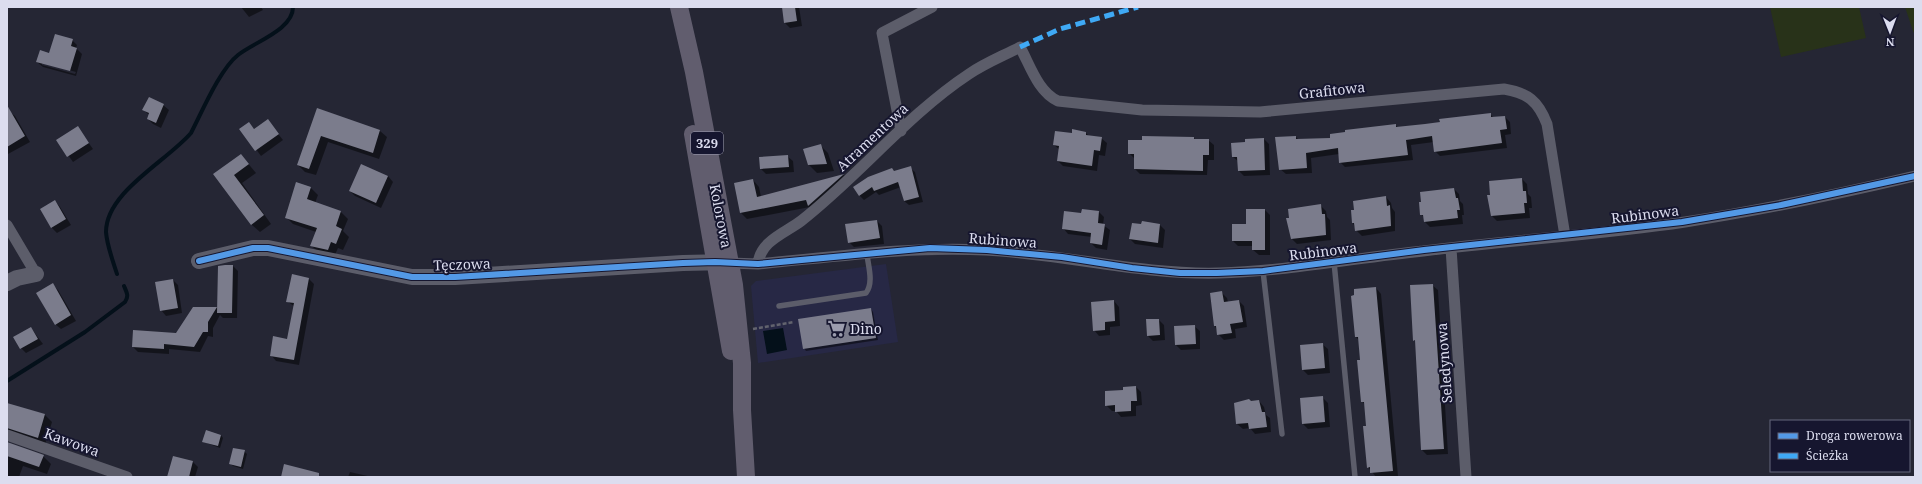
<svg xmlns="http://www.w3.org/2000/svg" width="1922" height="484" font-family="'Noto Serif',serif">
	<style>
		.built { fill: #272845 }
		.green { fill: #283219 }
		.water { fill: #04101a }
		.shadow { fill: #0007; fill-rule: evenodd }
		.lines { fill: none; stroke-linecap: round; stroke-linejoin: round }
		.stream { stroke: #04101a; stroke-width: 4 }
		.building { fill: #7b7c8c }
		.path { stroke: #62636e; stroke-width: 2.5; stroke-dasharray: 4 2; stroke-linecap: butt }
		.lane { stroke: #5c5d6a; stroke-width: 5.5 }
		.street { stroke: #5c5d6a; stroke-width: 11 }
		.secondary { stroke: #5c5d6a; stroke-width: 16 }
		.primary { stroke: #615d6e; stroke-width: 18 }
		.quiet { stroke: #3fa9f5; stroke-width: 5; stroke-dasharray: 10 5; stroke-linecap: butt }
		.cycleway-casing { stroke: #16162f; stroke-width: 8 }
		.cycleway { stroke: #5399e6; stroke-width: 6 }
		.labels { text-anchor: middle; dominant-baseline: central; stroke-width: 4; stroke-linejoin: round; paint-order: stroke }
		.shield { fill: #16162f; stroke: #a1a1b5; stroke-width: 1 }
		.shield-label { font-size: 13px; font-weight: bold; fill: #dcddef }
		.street-label { font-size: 14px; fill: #dcddef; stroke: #16162f }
		.poi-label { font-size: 14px; fill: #dcddef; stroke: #16162f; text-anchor: start }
	</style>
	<rect width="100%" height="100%" fill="#252634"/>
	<path class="built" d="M886,264L898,342L758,363L751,286L756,281Z"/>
	<path class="green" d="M1770,7H1859L1866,38L1781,57Z
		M1905,7H1915V35L1913,31Z"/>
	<path class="water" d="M783,328L787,350L767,354L763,331Z"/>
	<path class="shadow" d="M241,7H261L263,10L249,17Z
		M783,7H799L802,26L790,28L785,23Z
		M72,40L77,45L76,48L82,54L76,76L43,67L37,62ZM42,63L76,72L75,74L42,65Z
		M163,105L169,110L161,128L153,124L148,119L149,115L144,110Z
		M318,109L380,131L387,137L379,159L328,142L316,175L305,172L298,165Z
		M9,111L15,116L30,142L8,154L7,112Z
		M1490,114L1494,118L1505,117L1510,122L1511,134L1505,135L1507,148L1440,156L1435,151L1434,142L1411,145L1413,160L1345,167L1340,162L1339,154L1311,158L1312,173L1286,174L1280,169L1296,137L1299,140L1331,139L1395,125L1399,128L1425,125Z
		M267,120L283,140L261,156L241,129L249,123L254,129Z
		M78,128L93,149L73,162L58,141Z
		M1086,133L1089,136L1101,138L1107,143L1105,156L1099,155L1097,171L1063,166L1058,161L1060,150L1054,145L1073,134Z
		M1194,138L1196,140H1208L1214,145V160H1208L1207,175L1140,174L1135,169V159L1129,153Z
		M1264,139L1269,144L1270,175L1244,176L1239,171V162L1233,157L1247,143L1246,140Z
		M820,145L828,153L834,171L817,173L809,165Z
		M241,155L256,173L242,183L271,224L260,232L252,225L215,174Z
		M787,156L793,161L794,172L766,174L761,169Z
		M910,168L915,172L923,202L909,205L904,201L901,187L879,195L876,192L864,200L859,195L892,169L895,172Z
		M844,175L850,181L815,212L810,207L747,219L741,213L735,184L753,180L759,187L761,197Z
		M388,176L393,182L381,208L355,196L350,191Z
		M1522,179L1527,184L1528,194L1531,197L1532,208H1529L1530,218L1497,221L1492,216Z
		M297,183L311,188L318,195L315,203L341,212L348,219L343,231L349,237L343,250L338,248L334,257L318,252L311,245L316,232L293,224L286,217Z
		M1454,189L1459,194L1460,201L1463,204L1464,215H1462L1463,224L1430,227L1425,222L1424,217L1421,214Z
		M1386,197L1391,203L1392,208L1395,212V231L1362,236L1356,230L1353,223L1352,211Z
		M55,201L60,207L71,225L57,233L52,228L41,210Z
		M1321,206L1326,211L1327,217L1330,220L1331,240L1297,244L1292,239Z
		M1265,210L1270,215V255H1259L1253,250V246H1238L1233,241Z
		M1099,212L1104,217L1103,225L1110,230L1107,250L1096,248L1091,243L1092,237L1068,234L1063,228L1082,214Z
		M877,221L882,226L884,244L854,247L849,242Z
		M1160,225L1165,230L1163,248L1135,244L1130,239Z
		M233,266L238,271L237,318H223L220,315L213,328V337L208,336L200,352L169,349V354L138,352L133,347L177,334L216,308L218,309Z
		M309,279L314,284L299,365L276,361L271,355L288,340L295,307L287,301Z
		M173,280L178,285L182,313L166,316L161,310Z
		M53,285L58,290L76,321L61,329L55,324Z
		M1432,285L1438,290L1448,454L1427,455L1422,450L1417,342L1414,340Z
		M1376,288L1381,294L1398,476L1376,477L1368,467L1367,426L1365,405L1362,401L1361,361L1359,340L1356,337Z
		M1222,293L1227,298L1228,302L1239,301L1244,306L1247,327L1235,329L1236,338L1224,340L1218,334L1215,326Z
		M1114,301L1119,307L1120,326L1110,327V335L1099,336L1094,330Z
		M871,309L873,312L878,340L806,351L804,348Z
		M1159,320L1164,325L1165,340L1153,341L1148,336Z
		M1194,326L1200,331V349L1181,350L1176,345Z
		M31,328L43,344L26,353L21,348Z
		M1322,344L1328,349L1330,373L1308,375L1303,370Z
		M1136,387L1141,392L1142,405L1136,406V416L1121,417L1116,411H1112L1106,405L1124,391Z
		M1322,397L1328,403L1330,427L1308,429L1303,424Z
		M1259,401L1264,407L1266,415L1270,418L1271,432L1255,434L1250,428L1243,429L1237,424L1250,402Z
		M7,404L44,414L52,422L45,445L9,437L7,444L43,456L51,464L47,474L23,466L19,477H7Z
		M221,435L223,438L220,448L204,442Z
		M244,451L247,454L243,469L233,466L231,464Z
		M193,462L198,467L195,477H169Z
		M350,472L372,477H348Z"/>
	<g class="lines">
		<path class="stream" d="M117,274C113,261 107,246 106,232C106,192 167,161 191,133C202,112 220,69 238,55C254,42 293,30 293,7
			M7,381L85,332L125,302C129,296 127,293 124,286"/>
	</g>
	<path class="building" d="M782,7H795L797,21L784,23Z
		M55,34L73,39L71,46L77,48L70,71L36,62L40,50L49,53Z
		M149,97L164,104L156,123L147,119L149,113L142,110Z
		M7,105L25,136L7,147Z
		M317,108L380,130L373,153L321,136L309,169L297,165Z
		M1491,113V117L1505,116L1507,129L1500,130L1502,143L1434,152L1432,136L1406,140L1408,155L1339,163L1338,148L1306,153L1307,168L1279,170L1275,137L1296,136V139L1330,138V134L1345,132V130L1396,124V127L1425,124L1440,122L1439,119Z
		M268,119L279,134L255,151L239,129L249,122L254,129Z
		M78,126L89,143L67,157L56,140Z
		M1072,129L1086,132V135L1102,137L1100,151L1094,150L1092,166L1057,161L1059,146L1053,145L1055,131L1072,133Z
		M1142,136L1194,137V139H1209V155H1203V171L1134,169V154H1128V140H1142Z
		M1264,138L1265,170L1238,171L1237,157H1232L1231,143L1245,142V139Z
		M821,144L827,164L808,165L803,149Z
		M241,154L249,164L234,175L264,215L251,225L213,174Z
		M788,155L789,167L760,169L759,157Z
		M361,164L388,176L376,203L349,191Z
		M911,166L919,197L904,201L898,182L874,191L872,187L859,196L853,187L868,177L892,168L894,171Z
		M844,174L808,206L806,200L740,213L734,183L753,179L757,197Z
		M1522,178L1523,191H1526L1527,203H1524L1525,213L1491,216L1487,195H1490L1489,181Z
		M296,182L311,187L307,199L341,211L336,226L342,229L336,244L331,242L328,250L310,246L317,228L285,218Z
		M1454,188L1456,198H1458L1460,210H1457L1458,218L1424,222L1423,215H1420L1419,202H1421L1420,192Z
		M1386,196L1387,206L1390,205L1391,226L1355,231L1354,223H1352L1351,210H1354L1353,201Z
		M55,200L66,219L51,228L40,209Z
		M1321,204L1322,214H1325L1326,235L1291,239L1286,218H1289L1288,209Z
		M1082,209L1099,211L1098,223L1105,224L1102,245L1090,243L1091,233L1062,229L1064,211L1081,213Z
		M1246,209H1265V250H1252V241H1232V224H1246Z
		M877,220L880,238L848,243L845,224Z
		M1142,221L1160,224L1158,243L1129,239L1132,223L1141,224Z
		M225,265H233L232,313H217L218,266Z
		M292,274L309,278L294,360L270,356L273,336L287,339L294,303L286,302Z
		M173,279L178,308L160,311L155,282Z
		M53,283L71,315L55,325L36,293Z
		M1433,284L1444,449L1421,450L1415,340L1413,341L1410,285Z
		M1376,287L1393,471L1370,473V467L1367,468L1363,426H1366L1364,402H1361L1357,360H1360L1358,337H1355L1351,296L1354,295V289Z
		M1222,291L1224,302L1239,300L1243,322L1230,324L1232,333L1217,335L1216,326H1214L1210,293Z
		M1114,300L1115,321L1105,322V330L1093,331L1091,302Z
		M193,307H217L208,322V332H203L194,347L164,344V349L132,347L133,330L176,333Z
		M871,308L876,338L803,349L798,319Z
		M1146,319H1159L1160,335L1147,336Z
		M1195,325L1196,344L1175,345L1174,326Z
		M31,327L38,339L20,349L13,337Z
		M1323,343L1325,368L1302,370L1300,345Z
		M1136,386L1137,401H1131V411L1115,412V405L1105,406V391L1123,390V387Z
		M1323,396L1325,422L1302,424L1300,398Z
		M1249,399L1251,401L1259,400L1262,412H1265L1267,427L1249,429L1248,423L1236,424L1234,403Z
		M7,403L45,414L38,438L7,428Z
		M206,430L221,435L218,446L202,442Z
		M7,442L44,455L39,467L7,456Z
		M233,448L245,450L241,467L229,464Z
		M173,456L193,461L189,477H167Z
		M284,464L319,473V477H281Z"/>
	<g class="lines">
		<path class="path" d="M753,329L794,322"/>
		<path class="lane" d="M1334,262L1355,477
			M1263,271L1282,434
			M779,306L866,293C874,282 868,266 867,254"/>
		<path class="street" d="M901,131L882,33L932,7
			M7,225L36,274
			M1451,248L1466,477
			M730,263L758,264C833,257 910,246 986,250C1064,254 1141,275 1219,273C1287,271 1355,258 1423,251C1510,240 1598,235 1685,222C1762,210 1839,194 1915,176
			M758,264C760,241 785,233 801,221C860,175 907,115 969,74C985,63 1003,56 1020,47C1030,65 1038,92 1058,101L1142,110L1260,112L1504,89C1528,93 1538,101 1547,124L1565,236
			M7,435L127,477"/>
		<path class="secondary" d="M199,261L253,248H268L412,277H455L683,263L727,262
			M7,283L17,278L36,274"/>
		<path class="primary" d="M679,7L694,72L734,285L742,363V410L746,477
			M693,134L731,351"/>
		<path class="quiet" d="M1020,47L1060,29L1138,7"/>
		<defs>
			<path id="cycleway" d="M199,261L253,248H268L412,277H455L683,263L715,262L758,264L930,248L987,250L1062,257L1132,268L1180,273H1217L1263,271L1424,250L1682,222L1781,205L1915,176"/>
		</defs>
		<use href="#cycleway" class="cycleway-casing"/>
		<use href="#cycleway" class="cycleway"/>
	</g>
	<defs>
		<symbol id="supermarket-bare" viewBox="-9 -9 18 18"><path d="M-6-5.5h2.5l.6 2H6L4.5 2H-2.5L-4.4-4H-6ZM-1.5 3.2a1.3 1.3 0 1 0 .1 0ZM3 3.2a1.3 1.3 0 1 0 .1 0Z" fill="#9c9dae" stroke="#16162f" stroke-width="2.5" paint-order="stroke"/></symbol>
	</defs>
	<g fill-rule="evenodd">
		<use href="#supermarket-bare" x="824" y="316" width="25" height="25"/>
	</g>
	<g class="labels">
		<rect class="shield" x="691" y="132" width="32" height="22" rx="3"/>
		<g class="shield-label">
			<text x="707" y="143">329</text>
		</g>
		<g class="street-label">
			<text transform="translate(1332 90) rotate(-6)">Grafitowa</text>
			<text transform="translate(872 137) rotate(-43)">Atramentowa</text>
			<text transform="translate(1645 214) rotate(-7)">Rubinowa</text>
			<text transform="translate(721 216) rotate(79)">Kolorowa</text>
			<text transform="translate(1003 240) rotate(4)">Rubinowa</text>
			<text transform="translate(1323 251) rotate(-7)">Rubinowa</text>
			<text transform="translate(462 264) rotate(-2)">Tęczowa</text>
			<text transform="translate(1444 363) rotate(-94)">Seledynowa</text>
			<text transform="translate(72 442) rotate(20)">Kawowa</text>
		</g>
		<g class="poi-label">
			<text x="850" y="328">Dino</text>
		</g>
	</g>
	<rect width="1922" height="484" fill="none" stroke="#dcddef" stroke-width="16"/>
	<rect x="1770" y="420" width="140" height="52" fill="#16162f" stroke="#65667c"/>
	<rect x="1778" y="433" width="20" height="6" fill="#5399e6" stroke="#65667c"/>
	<text x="1806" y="440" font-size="12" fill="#dcddef">Droga rowerowa</text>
	<rect x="1778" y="453" width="20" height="6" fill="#3fa9f5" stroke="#65667c"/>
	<text x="1806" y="460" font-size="12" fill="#dcddef">Ścieżka</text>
	<g transform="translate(1890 32) rotate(179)" stroke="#16162f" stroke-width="3" paint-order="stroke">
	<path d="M0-3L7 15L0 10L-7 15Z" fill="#dcddef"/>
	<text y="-6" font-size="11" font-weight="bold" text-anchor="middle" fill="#dcddef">N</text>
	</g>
</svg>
